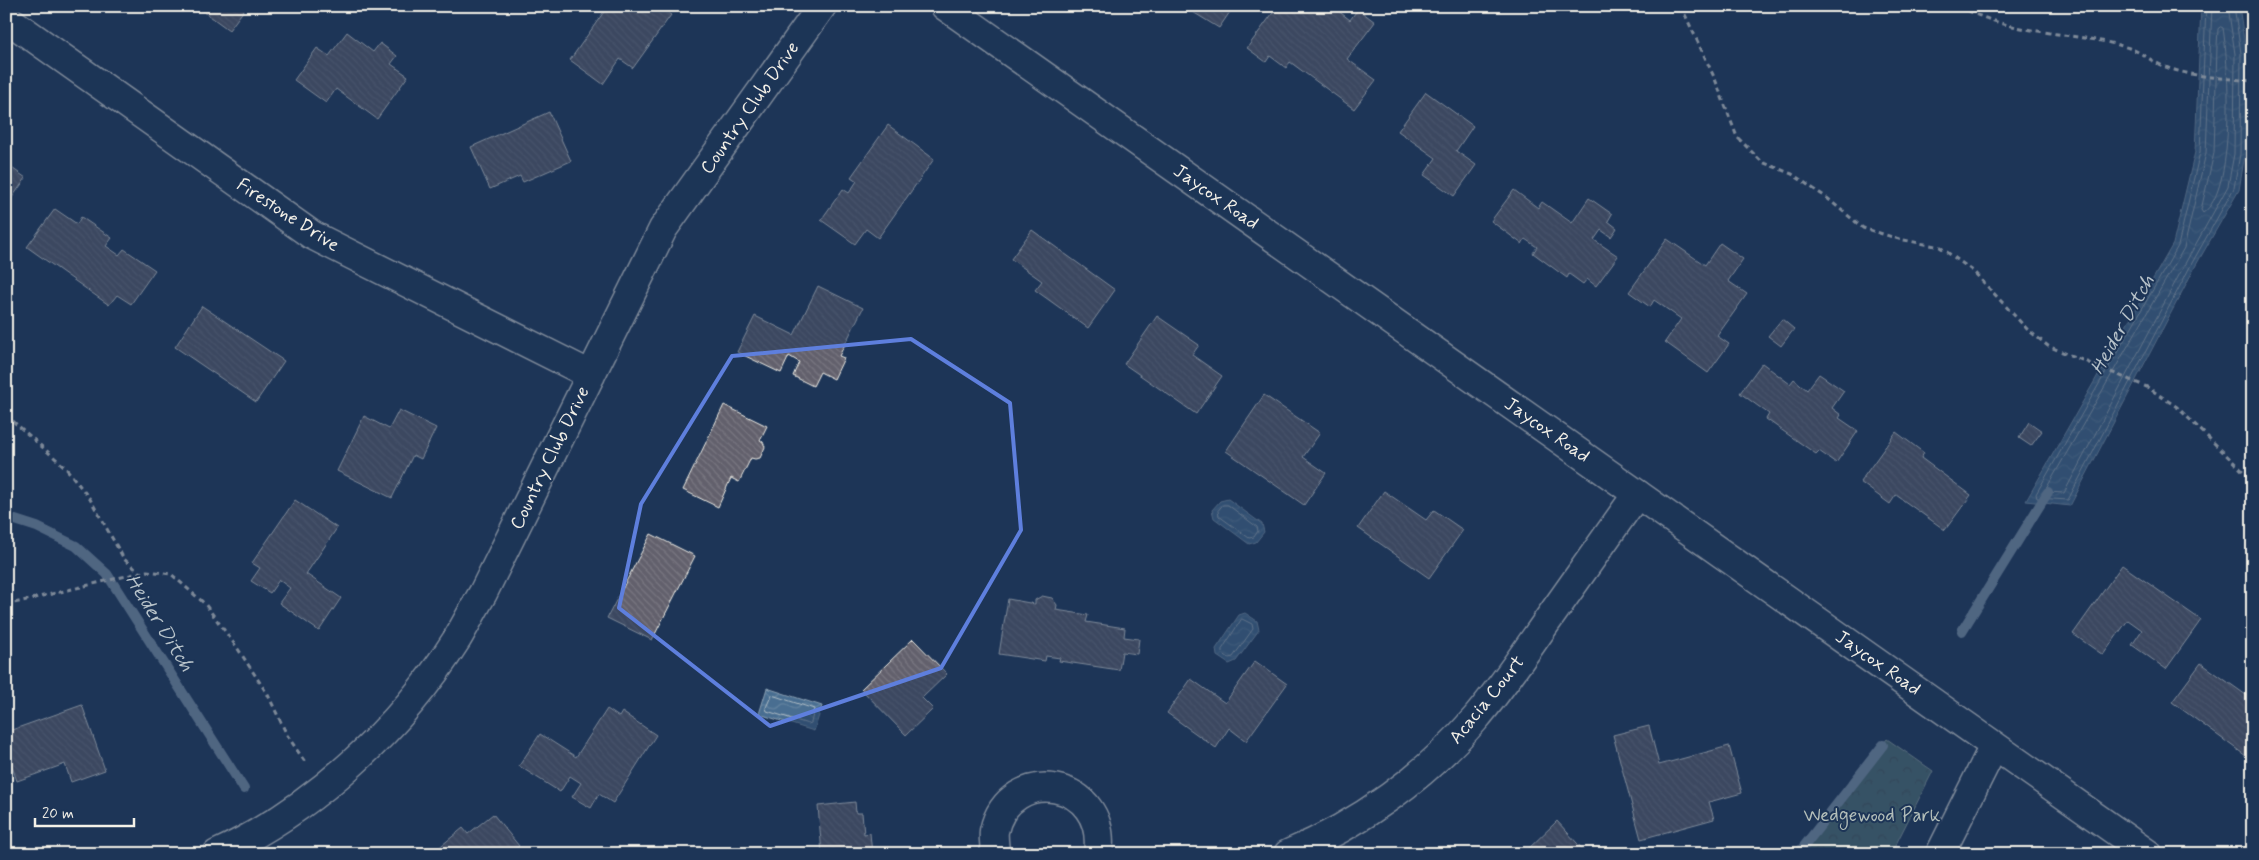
<svg xmlns="http://www.w3.org/2000/svg" width="2259" height="860" font-family="Mynerve,sans-serif">
	<style>
		.park { fill: url(#park-crowns); stroke: #a4b3ae }
		.water { fill: url(#water-waves); stroke: #8da2b4 }
		.lines { fill: none; stroke-linecap: round; stroke-linejoin: round }
		.shore { stroke: #b0bdc5; stroke-width: 1 }
		.stream { stroke: #8da2b4; stroke-width: 10 }
		.building { fill: url(#building-back-hatch); stroke: #f4f1e8 }
		.minor-casing { stroke: #f4f1e8; stroke-width: 31 }
		.tertiary-casing { stroke: #f4f1e8; stroke-width: 31 }
		.path { stroke: #f4f1e8; stroke-width: 3; stroke-dasharray: 5 4; stroke-linecap: butt }
		.minor { stroke: #1d3557; stroke-width: 28 }
		.tertiary { stroke: #1d3557; stroke-width: 28 }
		.marked { fill: none; stroke: #5e7fdd; stroke-width: 4; stroke-linejoin: round }
		.labels { text-anchor: middle; dominant-baseline: central; stroke-width: 4; stroke-linejoin: round; paint-order: stroke }
		.street-label { font-size: 19px; fill: #f4f1e8; stroke: #1d3557 }
		.park-label { font-size: 19px; fill: #b4bfba; stroke: #1d3557 }
		.water-label { font-size: 20px; font-style: italic; fill: #b8c3ca; stroke: #1d3557 }
	</style>
	<defs>
		<pattern id="park-crowns" width="20" height="18" patternUnits="userSpaceOnUse" patternTransform="scale(1.25)"><rect width="20" height="18" fill="#547575"/><path d="M2 6a3 3 0 1 1 6 0M12 15a3 3 0 1 1 6 0" fill="none" stroke="#4e5e5e"/></pattern>
		<pattern id="water-waves" width="16" height="10" patternUnits="userSpaceOnUse" patternTransform="scale(1.25)"><rect width="16" height="10" fill="#496e91"/><path d="M0 5q4-4 8 0t8 0" fill="none" stroke="#6483a0"/></pattern>
		<pattern id="building-back-hatch" width="6" height="6" patternUnits="userSpaceOnUse" patternTransform="scale(1.25)"><rect width="6" height="6" fill="#62606c"/><path d="M-1 5l2 2M0 0l6 6M5-1l2 2" fill="none" stroke="#797781"/></pattern>
	</defs>
	<rect width="100%" height="100%" fill="#1d3557"/>
	<filter id="ink" filterUnits="userSpaceOnUse"><feTurbulence type="fractalNoise" baseFrequency=".02" numOctaves="2"/><feDisplacementMap in="SourceGraphic" scale="10" xChannelSelector="R" yChannelSelector="G"/><feConvolveMatrix kernelMatrix="1 2 1 2 8 2 1 2 1" color-interpolation-filters="sRGB"/></filter>
	<g filter="url(#ink)">
		<path class="park" d="M1887,739L1933,771L1891,854H1798Z"/>
		<path class="water" d="M2201,6H2239L2246,53L2245,154L2239,190L2196,265L2070,506L2026,501L2173,244L2195,152Z
			M1228,499L1262,524L1264,532L1256,542L1249,544L1214,518L1212,510L1220,501Z
			M1245,613L1257,621L1259,630L1236,661L1229,664L1217,656L1216,649L1239,615Z
			M767,688L822,706L814,731L759,714Z"/>
		<g class="lines">
			<path class="shore" d="M2206,6L2200,152L2178,246L2036,494L2037,498L2068,500L2192,263L2234,188L2240,154L2241,53L2234,6
				M2212,6L2206,153L2184,248L2046,489L2048,492L2064,493L2187,260L2228,186L2234,154L2235,54L2228,6
				M2221,27L2223,28C2229,66 2236,191 2203,213L2201,210L2214,153L2217,46L2218,29Z
				M1223,505H1228L1257,527L1258,531L1254,537L1249,538L1219,516L1218,511Z
				M1242,619L1252,624L1253,629L1233,657L1229,658L1222,653V650Z
				M772,695L814,709L811,723L808,724L767,711L766,708Z"/>
			<path class="stream" d="M6,517L37,527L76,546L107,574L244,789
				M1962,631L2048,492
				M1798,854L1883,745"/>
		</g>
		<path class="building" d="M196,6H247L229,30Z
			M608,6H659L671,15L633,68L620,59L603,84L570,60Z
			M1183,6H1234L1219,28Z
			M1278,6H1332L1350,20L1358,9L1375,22L1347,59L1376,80L1354,109L1290,62L1286,68L1270,56L1266,62L1247,48Z
			M347,32L373,52L380,43L397,56L391,64L408,76L377,119L336,89L326,103L294,80L317,48L329,56Z
			M1426,92L1473,126L1456,151L1476,165L1454,196L1424,175L1436,158L1398,131Z
			M549,112L571,161L523,182L520,176L490,189L471,147Z
			M888,125L934,159L878,238L866,229L855,244L821,220L843,189L849,193L857,181L851,177Z
			M6,164L26,178L6,206Z
			M1514,190L1538,208L1542,202L1572,223L1589,198L1612,214L1608,221L1617,228L1611,237L1601,230L1594,240L1618,256L1596,286L1587,279L1583,284L1569,274L1567,278L1533,253L1537,247L1525,239L1522,244L1491,221Z
			M55,209L77,224L81,217L112,238L106,246L119,255L124,249L155,270L131,304L117,295L109,305L27,247Z
			M1032,230L1115,290L1088,328L1035,290L1042,281L1011,259Z
			M1667,239L1705,265L1720,243L1743,259L1728,281L1747,294L1717,336L1729,344L1708,373L1665,342L1681,319L1654,300L1650,307L1629,292Z
			M818,286L863,308L839,356L844,358L834,379L820,372L813,386L793,376L799,362L789,356L781,373L737,352L755,316L794,335Z
			M202,306L284,361L256,402L175,347Z
			M1157,316L1199,345L1192,355L1222,376L1196,414L1124,364Z
			M1782,319L1794,329L1781,346L1768,336Z
			M1762,363L1790,384L1794,379L1807,390L1819,374L1844,391L1832,408L1841,415L1839,418L1858,431L1836,463L1819,451L1816,454L1766,419L1769,414L1740,393Z
			M1264,395L1320,433L1303,457L1326,473L1304,505L1226,451Z
			M724,405L767,426L760,440L763,442L765,447L760,458L755,459L751,458L739,482L731,478L718,507L683,490Z
			M399,410L436,428L421,459L413,455L392,498L337,471L364,416L389,429Z
			M2029,422L2042,431L2031,446L2019,438Z
			M1896,432L1924,453L1921,458L1971,495L1945,530L1896,495L1890,504L1860,482Z
			M1384,491L1426,520L1434,510L1463,530L1429,578L1358,528Z
			M295,500L337,528L306,574L341,598L319,631L279,603L290,588L279,580L270,593L251,581L260,568L252,563Z
			M651,534L695,556L652,640L607,618Z
			M2122,565L2201,620L2166,669L2132,645L2142,630L2128,620L2103,655L2073,634Z
			M1042,596L1052,598L1057,605L1056,610L1088,615L1086,622L1125,628L1124,637L1139,639L1137,654L1122,652L1119,670L1059,661L1060,658L1046,656L1045,661L999,654L1008,599L1035,604V600Z
			M913,639L947,674L922,698L933,709L906,735L861,689Z
			M1255,661L1287,684L1246,741L1229,728L1216,748L1167,713L1191,679L1225,703Z
			M2201,663L2253,700V756L2248,752L2246,756L2172,702Z
			M82,705L105,770L71,782L65,764L17,781L6,750V732Z
			M607,709L619,717L622,712L656,735L613,803L599,794L591,808L572,797L581,783L570,776L560,792L519,766L540,734L576,757Z
			M1649,726L1659,765L1729,746L1742,793L1709,802L1714,819L1641,839L1613,735Z
			M855,802L856,813H862L864,834L870,833L872,854H822L818,806Z
			M493,814L519,846L510,854H431L463,828L468,834Z
			M1557,821L1587,854H1523Z"/>
		<g class="lines">
			<defs>
				<path id="minor" d="M6,18L312,235L591,375
					M217,854C314,809 400,729 457,639C466,624 474,608 483,593L663,229L822,6
					M995,854C995,847 993,838 994,831C1009,763 1109,778 1098,854
					M1288,854C1359,825 1426,776 1476,718C1503,686 1526,651 1550,617C1579,576 1608,535 1637,494
					M1940,854L1994,746"/>
				<path id="tertiary" d="M945,6L2148,854"/>
			</defs>
			<use href="#minor" class="minor-casing"/>
			<use href="#tertiary" class="tertiary-casing"/>
			<path class="path" d="M1681,6L1715,79L1737,137L1762,162L1792,174L1827,198L1863,228L1899,239L1940,247L1973,271L2027,329L2048,346L2147,387L2177,407L2253,481
				M1960,6C2010,36 2075,31 2129,48C2141,52 2151,61 2163,66C2190,77 2224,78 2253,81
				M6,415L65,467L90,499L124,559L140,573
				M6,605L147,571L171,574L205,604L238,649L268,695L287,735L305,762"/>
			<use href="#minor" class="minor"/>
			<use href="#tertiary" class="tertiary"/>
		</g>
	</g>
	<path d="M0 0H2259V860H0ZM911,339L1010,403L1021,530L941,668L770,726L619,608L641,504L732,356Z" fill="#1d3557" fill-opacity=".55" fill-rule="evenodd"/>
	<path class="marked" d="M911,339L1010,403L1021,530L941,668L770,726L619,608L641,504L732,356Z"/>
	<g class="labels">
		<g class="street-label">
			<text transform="translate(750 108) rotate(-55)">Country Club Drive</text>
			<text transform="translate(1216 197) rotate(35)">Jaycox Road</text>
			<text transform="translate(288 215) rotate(33)">Firestone Drive</text>
			<text transform="translate(1547 430) rotate(35)">Jaycox Road</text>
			<text transform="translate(550 458) rotate(-64)">Country Club Drive</text>
			<text transform="translate(1878 663) rotate(35)">Jaycox Road</text>
			<text transform="translate(1487 700) rotate(-51)">Acacia Court</text>
		</g>
		<g class="park-label">
			<text x="1872" y="815">Wedgewood Park</text>
		</g>
		<g class="water-label">
			<text transform="translate(2123 325) rotate(-61)">Heider Ditch</text>
			<text transform="translate(159 623) rotate(58)">Heider Ditch</text>
		</g>
	</g>
	<rect width="2259" height="860" fill="none" stroke="#1d3557" stroke-width="25"/>
	<rect x="12" y="12" width="2234" height="835" fill="none" stroke="#f4f1e8" stroke-width="2" filter="url(#ink)"/>
	<path d="M35 818v8h99v-8" fill="none" stroke="#f4f1e8" stroke-width="2.5"/>
	<text x="42" y="818" font-size="15" fill="#f4f1e8" stroke="#1d3557" stroke-width="4" paint-order="stroke">20 m</text>
</svg>
